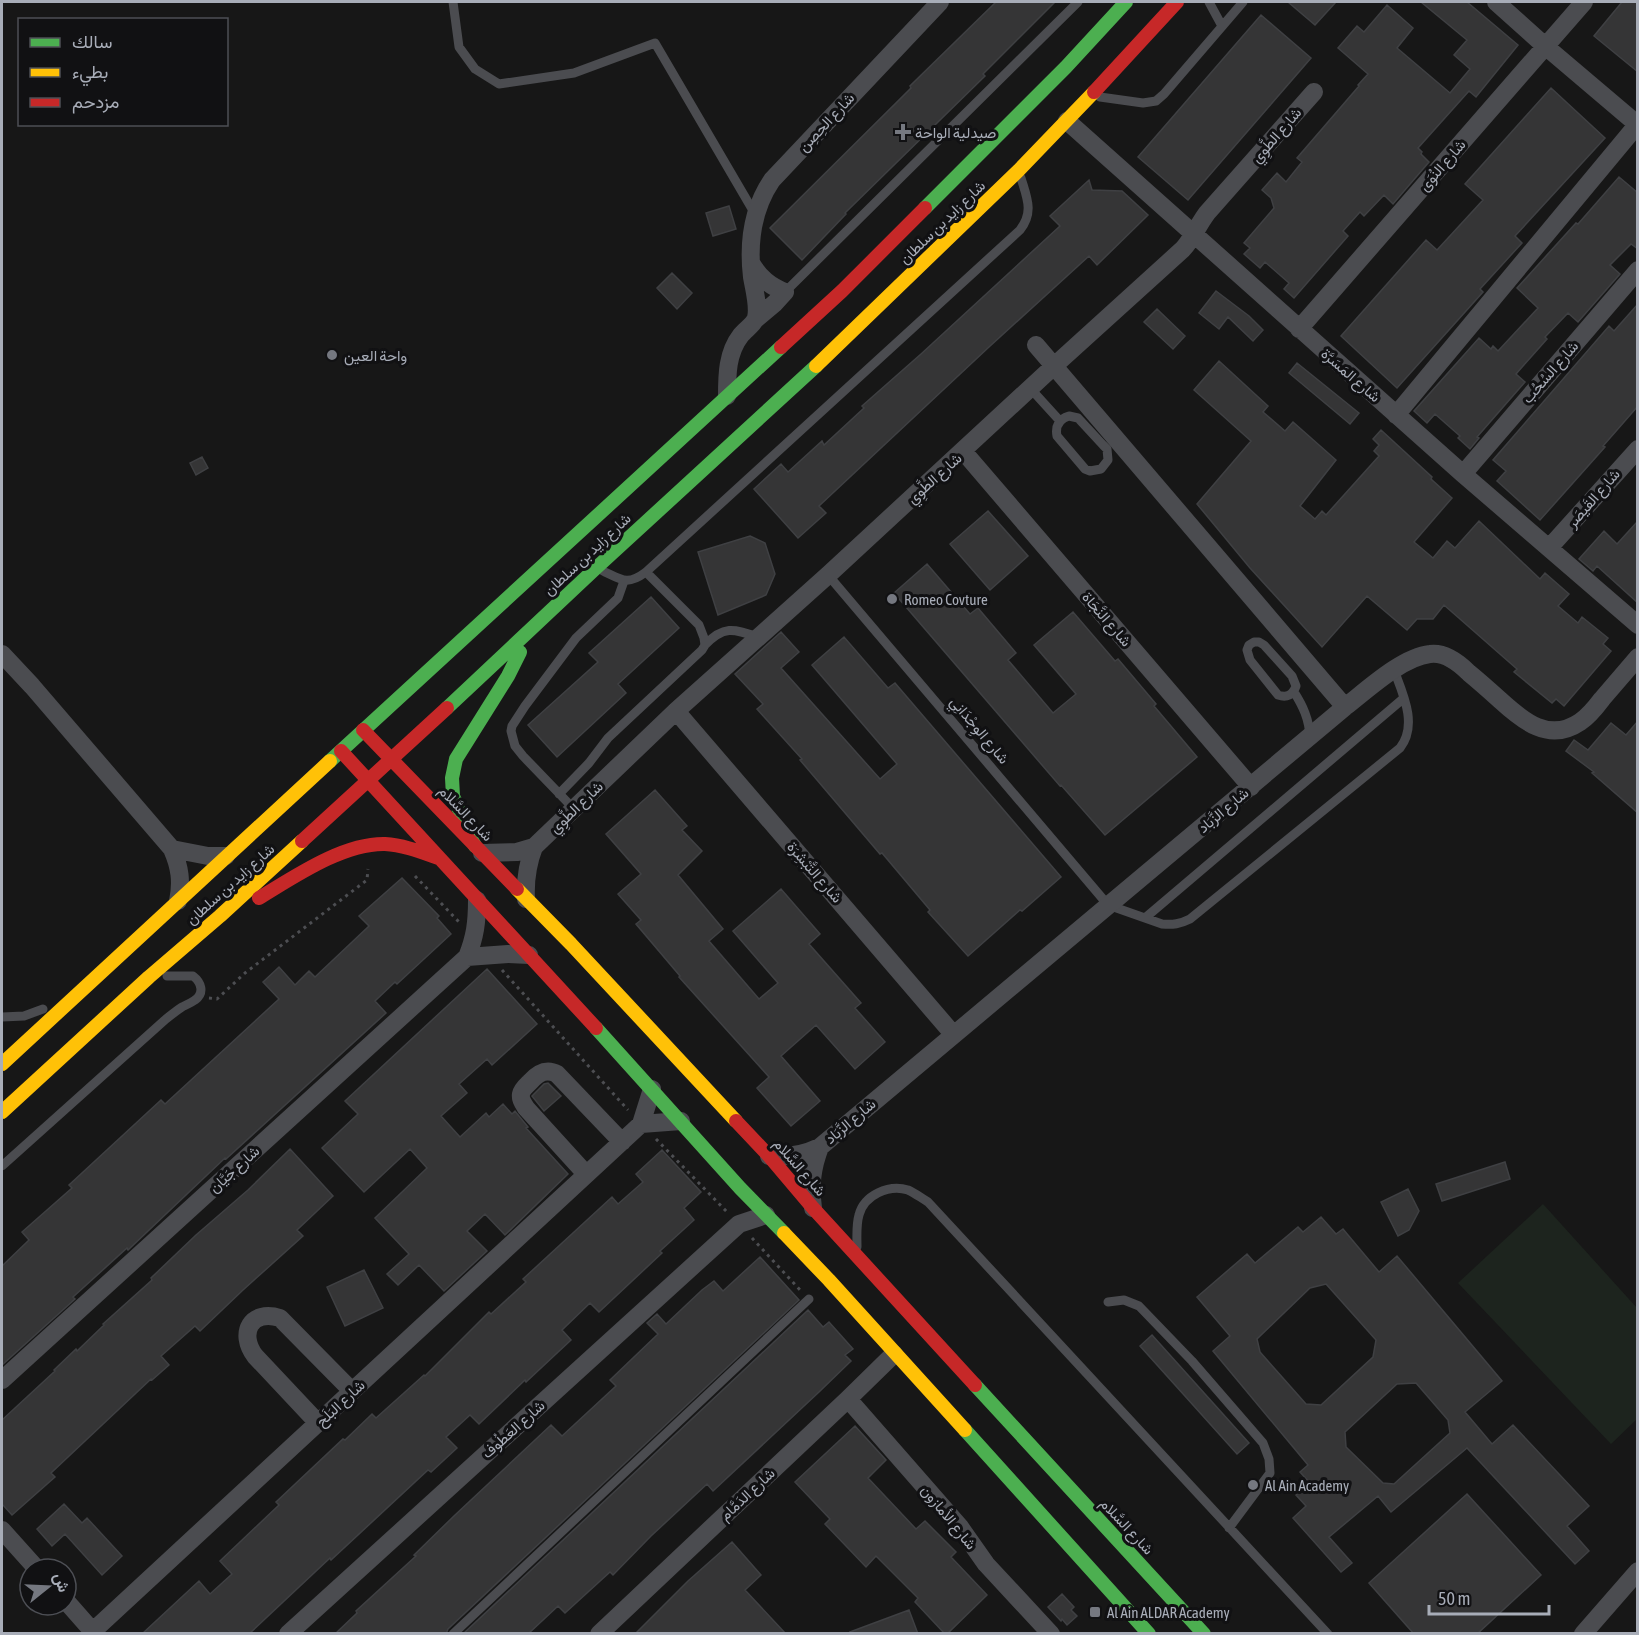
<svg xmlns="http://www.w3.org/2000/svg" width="1639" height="1635" font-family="'Asap Condensed',Vazirmatn,sans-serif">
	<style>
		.green { fill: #1d241e }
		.building { fill: #353536; stroke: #3f4043; stroke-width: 1.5; fill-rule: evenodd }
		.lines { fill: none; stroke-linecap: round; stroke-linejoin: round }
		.path { stroke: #4d4e52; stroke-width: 3; stroke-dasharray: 3 4.5; stroke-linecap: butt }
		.lane { stroke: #4b4c50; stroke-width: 9 }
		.street { stroke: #4b4c50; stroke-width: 18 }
		.fast { stroke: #4caf50; stroke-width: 14 }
		.slow { stroke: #ffc107; stroke-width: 14 }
		.jam { stroke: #c62828; stroke-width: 14 }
		.poi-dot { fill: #757880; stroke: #111113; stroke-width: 2 }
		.labels { text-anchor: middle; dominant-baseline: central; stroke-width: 6; stroke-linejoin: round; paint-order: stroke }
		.street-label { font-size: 15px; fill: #a8adb8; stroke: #111113 }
		.poi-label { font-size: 15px; fill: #a8adb8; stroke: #111113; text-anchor: start }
	</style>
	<rect width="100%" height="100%" fill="#171717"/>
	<path class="green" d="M1543,1204L1637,1308V1419L1611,1444L1458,1283Z"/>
	<path class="building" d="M996,2H1055L983,74L985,76L845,213L846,214L802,260L770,228L911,88L910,86Z
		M1288,2H1336L1315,25Z
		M1421,2H1467L1518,45L1476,97L1469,91L1418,148L1422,152L1421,154L1429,162L1393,204L1384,195L1364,216L1360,212L1343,231L1348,236L1294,298L1284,289L1289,283L1265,262L1260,268L1244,254L1250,248L1244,243L1274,208L1271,198L1262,190L1277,173L1286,182L1302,162L1297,158L1359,86L1358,85L1368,74L1338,48L1357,26L1364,32L1387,5L1413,28L1397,48L1450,93L1470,69L1454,55L1467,40Z
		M1622,2H1638V72L1594,36Z
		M1261,15L1311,58L1188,200L1138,157Z
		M1551,88L1605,138L1515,236L1522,243L1480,289L1483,292L1397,388L1341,336L1426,240L1437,250L1483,200L1465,184Z
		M1619,177L1638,193V249L1631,244L1610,265L1620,274L1578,322L1568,313L1545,337L1547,339L1516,374L1525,382L1477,437L1479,438L1470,449L1458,438L1460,436L1435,414L1427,423L1414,411L1479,338L1491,349L1493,346L1498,351L1538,308L1517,288L1576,223L1578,224Z
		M1089,180L1092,190L1122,191L1148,215L1097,265L1089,256L989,347L819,506L826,513L798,538L754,489L781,464L788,472L822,441L824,445L864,408L862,406L921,354L1060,226L1050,216Z
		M729,206L736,229L713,236L706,213Z
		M672,273L692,293L677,309L657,288Z
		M1216,291L1249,316L1263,330L1253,341L1228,317L1219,329L1199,313Z
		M1638,304V406L1603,446L1605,447L1540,520L1497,481L1506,471L1493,460L1609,326L1614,331Z
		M1157,309L1185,336L1173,349L1144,322Z
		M1219,361L1268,406L1263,412L1285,431L1293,422L1336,460L1300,506L1315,519L1322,511L1326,515L1379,456L1374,451L1379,445L1373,439L1381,430L1432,477L1431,479L1452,498L1414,542L1433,558L1447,541L1455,548L1479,521L1540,579L1545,573L1569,594L1558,606L1578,623L1582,617L1608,638L1603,644L1611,651L1564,706L1556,699L1552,703L1514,672L1517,669L1444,605L1433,619H1417L1407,630L1367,596L1322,647L1250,568L1197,504L1251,441L1194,390Z
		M1297,363L1359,413L1350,424L1289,373Z
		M202,457L208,468L196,475L190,463Z
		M988,511L1028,556L990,590L950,544Z
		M1638,521V603L1597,566L1593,571L1579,559L1604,531L1617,544Z
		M750,536L765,543L775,574L766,595L718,615L698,552Z
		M927,564L970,614L978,608L1016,653L1008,660L1053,713L1076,694L1034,645L1073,612L1115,661L1118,659L1156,704L1154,706L1197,757L1105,835L1061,785L1060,786L1017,736L894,593Z
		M651,597L679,628L618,684L626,693L557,757L528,725L598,662L589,653Z
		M781,632L799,652L781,668L880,779L897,764L812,665L844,637L888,688L895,683L1061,877L1022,911L1020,910L968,956L928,912L930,910L882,853L880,854L800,760L802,759L757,709L763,704L735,674Z
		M1638,721V813L1592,773L1594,772L1566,751L1574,740L1588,750L1611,723L1626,735Z
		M655,790L687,826L682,830L702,851L678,875L723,929L709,941L759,999L778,983L733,931L781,889L820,934L809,944L861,1003L855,1008L885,1042L855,1069L816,1025L781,1056L820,1101L791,1126L757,1088L769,1077L679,977L680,976L636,924L641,920L618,894L641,874L606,834Z
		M402,878L439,916L437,918L451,934L397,984L395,982L375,1001L386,1013L226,1159L225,1158L128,1250L127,1248L73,1297L75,1299L2,1365V1266L29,1240L22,1232L72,1188L69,1185L161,1100L165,1104L279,999L263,982L279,967L295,985L309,971L315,977L369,926L359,916Z
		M487,969L537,1024L492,1065L487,1059L459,1084L467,1093L441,1116L460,1137L486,1113L489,1117L503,1104L512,1114L515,1111L528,1127L526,1128L568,1174L505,1235L485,1214L467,1231L487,1251L444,1291L419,1265L398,1285L387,1274L409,1254L375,1218L427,1168L410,1149L364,1192L322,1148L358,1114L345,1101Z
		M548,1083L561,1096L544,1111L532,1096L544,1084Z
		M290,1149L333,1196L297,1230L303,1236L243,1290L200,1331L195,1326L161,1356L169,1365L152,1380L151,1379L51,1473L55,1477L12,1515L2,1504V1420L55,1371L54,1370L76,1349L77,1351L104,1325L103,1324L152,1280L151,1278L196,1235L248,1190Z
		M662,1150L701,1192L684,1208L694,1220L660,1251L662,1253L599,1312L590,1303L562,1330L571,1340L526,1382L525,1380L479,1424L470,1415L446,1437L457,1448L431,1472L428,1470L331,1560L330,1558L249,1634H142L199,1581L210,1594L232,1574L220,1561L279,1505L276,1502L343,1439L345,1440L372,1414L376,1418L424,1375L425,1376L489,1312L491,1314L526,1282L523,1279L612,1197L618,1204L643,1182L636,1174Z
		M1505,1162L1510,1179L1442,1201L1436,1184Z
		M1408,1189L1419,1211L1409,1230L1398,1236L1381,1202Z
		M1321,1217L1336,1234L1343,1229L1379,1272L1397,1256L1502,1381L1465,1412L1492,1444L1513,1425L1589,1506L1567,1526L1589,1551L1575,1564L1467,1448L1391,1512L1378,1496L1329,1537L1352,1563L1341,1572L1293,1518L1306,1506L1296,1495L1310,1483L1300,1472L1308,1465L1213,1351L1230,1336L1197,1297L1247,1254L1255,1263L1298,1227L1303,1232ZM1326,1284L1376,1340L1373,1357L1321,1405L1306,1404L1260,1352L1257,1339L1310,1288ZM1416,1383L1448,1420L1450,1433L1394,1484L1383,1483L1346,1447L1345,1432L1397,1384Z
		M760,1257L799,1300L448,1629L446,1634H335L357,1613L356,1611L416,1556L414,1555L455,1515L551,1425L562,1436L616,1386L610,1380L658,1334L647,1323L657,1314L666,1324L702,1290L714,1281L723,1291Z
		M364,1270L383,1308L345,1326L327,1287Z
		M808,1310L823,1327L829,1322L853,1349L845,1355L851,1361L819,1392L713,1491L707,1484L651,1536L613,1575L610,1572L565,1613L558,1606L528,1634H463Z
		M1152,1335L1249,1443L1237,1454L1140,1346Z
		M855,1426L886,1460L868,1478L916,1529L925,1521L956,1552L951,1557L987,1595L947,1634H945L915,1602L918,1598L876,1556L866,1567L825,1524L830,1519L795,1482Z
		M1467,1494L1541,1575L1477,1634H1414L1369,1583Z
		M64,1504L82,1523L87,1518L122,1556L102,1575L65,1534L52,1546L37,1529Z
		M732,1542L761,1575L745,1590L786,1634H635L688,1581Z
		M1062,1594L1074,1607L1071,1610L1077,1616L1067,1625L1062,1619L1061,1621L1048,1607Z
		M909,1610L918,1634H851L850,1632Z"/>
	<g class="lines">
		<path class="path" d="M415,876L460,923
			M502,970L628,1110
			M209,998L217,999L245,973L367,880L368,869
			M656,1139L729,1214
			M752,1238L800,1290"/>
		<path class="lane" d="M453,2L459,47L475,69L499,84L574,73L655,43L755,214
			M1209,2L1222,26
			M1100,97L1143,103L1156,101L1164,94L1243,2
			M785,292L1078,2
			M1030,388L1060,421
			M1069,416L1078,418L1103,445L1107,449L1108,460L1101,469L1090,471L1085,469L1057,436C1055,426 1059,419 1069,416Z
			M603,571C622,580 627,586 646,572L1020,230C1034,212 1027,198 1021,178
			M828,575L1108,905L1162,924C1173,925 1180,924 1190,919L1400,748C1418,725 1403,694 1394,670
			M1254,642H1259L1264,645L1292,676L1296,686C1293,695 1287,698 1278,695L1250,660L1247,650L1249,645Z
			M705,645C724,625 734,629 758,637
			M1294,692C1303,706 1309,719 1310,737
			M559,794L589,763L608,738L702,650L705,645L704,638L699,625L646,572
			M574,809L523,756L515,746L511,731L512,726L525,706L576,638L618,598L624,581
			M1145,918L1404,698
			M2,1017L24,1016L43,1009
			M2,1166L166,1019C171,1015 176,1011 182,1007C186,1005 191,1003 195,1000C205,993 201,982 193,976H167
			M857,1247C857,1236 856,1225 859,1215C864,1195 889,1184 908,1190C915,1193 921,1198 928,1202L1328,1634
			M1108,1302L1124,1300L1139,1306L1192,1361L1263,1443L1269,1459L1270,1473L1229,1528
			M453,1634L809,1299"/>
		<path class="street" d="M1496,2L1545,46L1638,125
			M1067,121L1463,474L1638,625
			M751,263C760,278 770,286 785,292L775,303L756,319
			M1299,329L1584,2
			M1036,345L1345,707
			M727,396C727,375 727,353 741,335C745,330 754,324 756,318C759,306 754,289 752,277C748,243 753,208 772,180L940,2
			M1396,415L1637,125
			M963,451L1251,787
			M1463,474L1638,270
			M1549,548L1638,449
			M2,654L32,686L172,849C180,867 182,882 178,901
			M676,711L953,1034
			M172,849L208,856H226
			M482,853L517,852L534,847
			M526,899C525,880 527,865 534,847L676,711L828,575L1054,366L1183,249C1193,238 1198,225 1207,213L1314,92
			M467,957L508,954L529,955
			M641,1124L681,1121
			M769,1156C788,1158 803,1155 820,1147L1345,707C1367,690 1402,657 1430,654C1445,652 1459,663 1469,673C1480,682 1490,691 1500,700C1523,721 1549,743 1580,722C1589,716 1596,707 1602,699C1614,685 1626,671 1638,657
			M586,1174L526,1108C523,1103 520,1099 521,1094C522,1089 527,1085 530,1082C538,1073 546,1068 557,1074L622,1142
			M813,1208C810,1185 812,1168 820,1147
			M2,1380L467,957C475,937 477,923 477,900
			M848,1399L960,1527L986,1564L1051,1634
			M318,1423L255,1356C238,1333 251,1309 280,1318L352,1391
			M2,1530L37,1569
			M66,1601L95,1634
			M93,1631L641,1124L652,1089
			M288,1634L739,1224L766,1215
			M599,1634L848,1399L894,1354
			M1583,1634L1638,1571"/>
		<path class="fast" d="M925,208L1066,67L1126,2
			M447,708L596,568L816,366
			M330,761L781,347
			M475,846L453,796L452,778L456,759L508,676L520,652
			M596,1028L740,1188L784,1233
			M975,1385L1204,1634
			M965,1430L1149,1634"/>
		<path class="slow" d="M816,366L1019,170L1094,92
			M517,889L571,944L736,1121
			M2,1064L330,761
			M2,1112L149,977L220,916L302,841
			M784,1233L829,1280L965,1430"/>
		<path class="jam" d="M1094,92L1177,2
			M781,347L842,291L925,208
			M363,730L517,889
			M341,751L596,1028
			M302,841L447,708
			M259,898C294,877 343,843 385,844C403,845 421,852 438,858
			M736,1121L769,1156L813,1208L975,1385"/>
	</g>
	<g class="poi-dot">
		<path d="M900 123h6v6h6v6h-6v6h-6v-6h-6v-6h6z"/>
		<circle cx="332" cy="355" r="6"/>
		<circle cx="892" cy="599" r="6"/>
		<circle cx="1253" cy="1485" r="6"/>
		<rect x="1089" y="1606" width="12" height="12" rx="3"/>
	</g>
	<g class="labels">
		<g class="street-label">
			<text transform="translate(826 122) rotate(-47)">شارع الحِصِن</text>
			<text transform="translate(1276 135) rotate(-49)">شارع الطَّوِي</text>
			<text transform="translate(1442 165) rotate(-49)">شارع النُوَى</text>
			<text transform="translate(942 222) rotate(-44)">شارع زايد بن سلطان</text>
			<text transform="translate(1550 372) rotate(-49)">شارع السُحُب</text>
			<text transform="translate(1351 375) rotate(41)">شارع المَسَرَّة</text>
			<text transform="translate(934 478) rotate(-42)">شارع الطَّوِي</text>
			<text transform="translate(1593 498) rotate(-49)">شارع القَيصَر</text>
			<text transform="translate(587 554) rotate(-43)">شارع زايد بن سلطان</text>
			<text transform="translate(1107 619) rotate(49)">شارع النَّجَاة</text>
			<text transform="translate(980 730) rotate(50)">شارع الوِجْدَانِي</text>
			<text transform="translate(576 807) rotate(-44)">شارع الطَّوِي</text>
			<text transform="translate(1223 810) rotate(-40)">شارع الزَّبَاد</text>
			<text transform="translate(466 813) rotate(46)">شارع السَّلام</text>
			<text transform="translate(815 872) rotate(49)">شارع التَّبْشِرَة</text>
			<text transform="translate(230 884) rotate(-42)">شارع زايد بن سلطان</text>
			<text transform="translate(850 1121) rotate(-40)">شارع الزَّبَاد</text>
			<text transform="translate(800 1167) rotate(49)">شارع السَّلام</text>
			<text transform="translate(234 1169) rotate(-42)">شارع جَيَّان</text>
			<text transform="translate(340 1403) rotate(-43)">شارع البَلَح</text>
			<text transform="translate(513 1429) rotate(-42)">شارع العَطُوف</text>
			<text transform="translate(747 1494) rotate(-43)">شارع الدَمَّام</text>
			<text transform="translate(949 1517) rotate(51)">شارع الأمازون</text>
			<text transform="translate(1127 1526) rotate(47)">شارع السَّلام</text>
		</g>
		<g class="poi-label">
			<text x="915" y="132">صيدلية الواحة</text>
			<text x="344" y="355">واحة العين</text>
			<text x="904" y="599">Romeo Covture</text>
			<text x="1265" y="1485">Al Ain Academy</text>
			<text x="1107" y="1612">Al Ain ALDAR Academy</text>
		</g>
	</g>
	<rect width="1639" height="1635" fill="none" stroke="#a8adb8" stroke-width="6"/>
	<rect x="18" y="18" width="210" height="108" fill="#111113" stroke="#4d4f55" stroke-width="1.5"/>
	<rect x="30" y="38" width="30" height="9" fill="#4caf50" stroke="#4d4f55" stroke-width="1.5"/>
	<text x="72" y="48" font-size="18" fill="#a8adb8">سالك</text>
	<rect x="30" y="68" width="30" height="9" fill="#ffc107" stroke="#4d4f55" stroke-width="1.5"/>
	<text x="72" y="78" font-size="18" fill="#a8adb8">بطيء</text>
	<rect x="30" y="98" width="30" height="9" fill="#c62828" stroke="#4d4f55" stroke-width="1.5"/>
	<text x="72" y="108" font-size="18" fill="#a8adb8">مزدحم</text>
	<g transform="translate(48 1587) rotate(72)"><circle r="28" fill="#111113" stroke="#4d4f55" stroke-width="1.5"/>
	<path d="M0-4.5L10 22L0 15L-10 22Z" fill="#757880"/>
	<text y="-9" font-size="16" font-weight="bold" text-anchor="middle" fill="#a8adb8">ش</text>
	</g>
	<path d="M1429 1605v9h120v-9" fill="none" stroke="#a8adb8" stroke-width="3"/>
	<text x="1438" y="1605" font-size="18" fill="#a8adb8" stroke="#111113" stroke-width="4.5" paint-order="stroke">50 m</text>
</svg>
